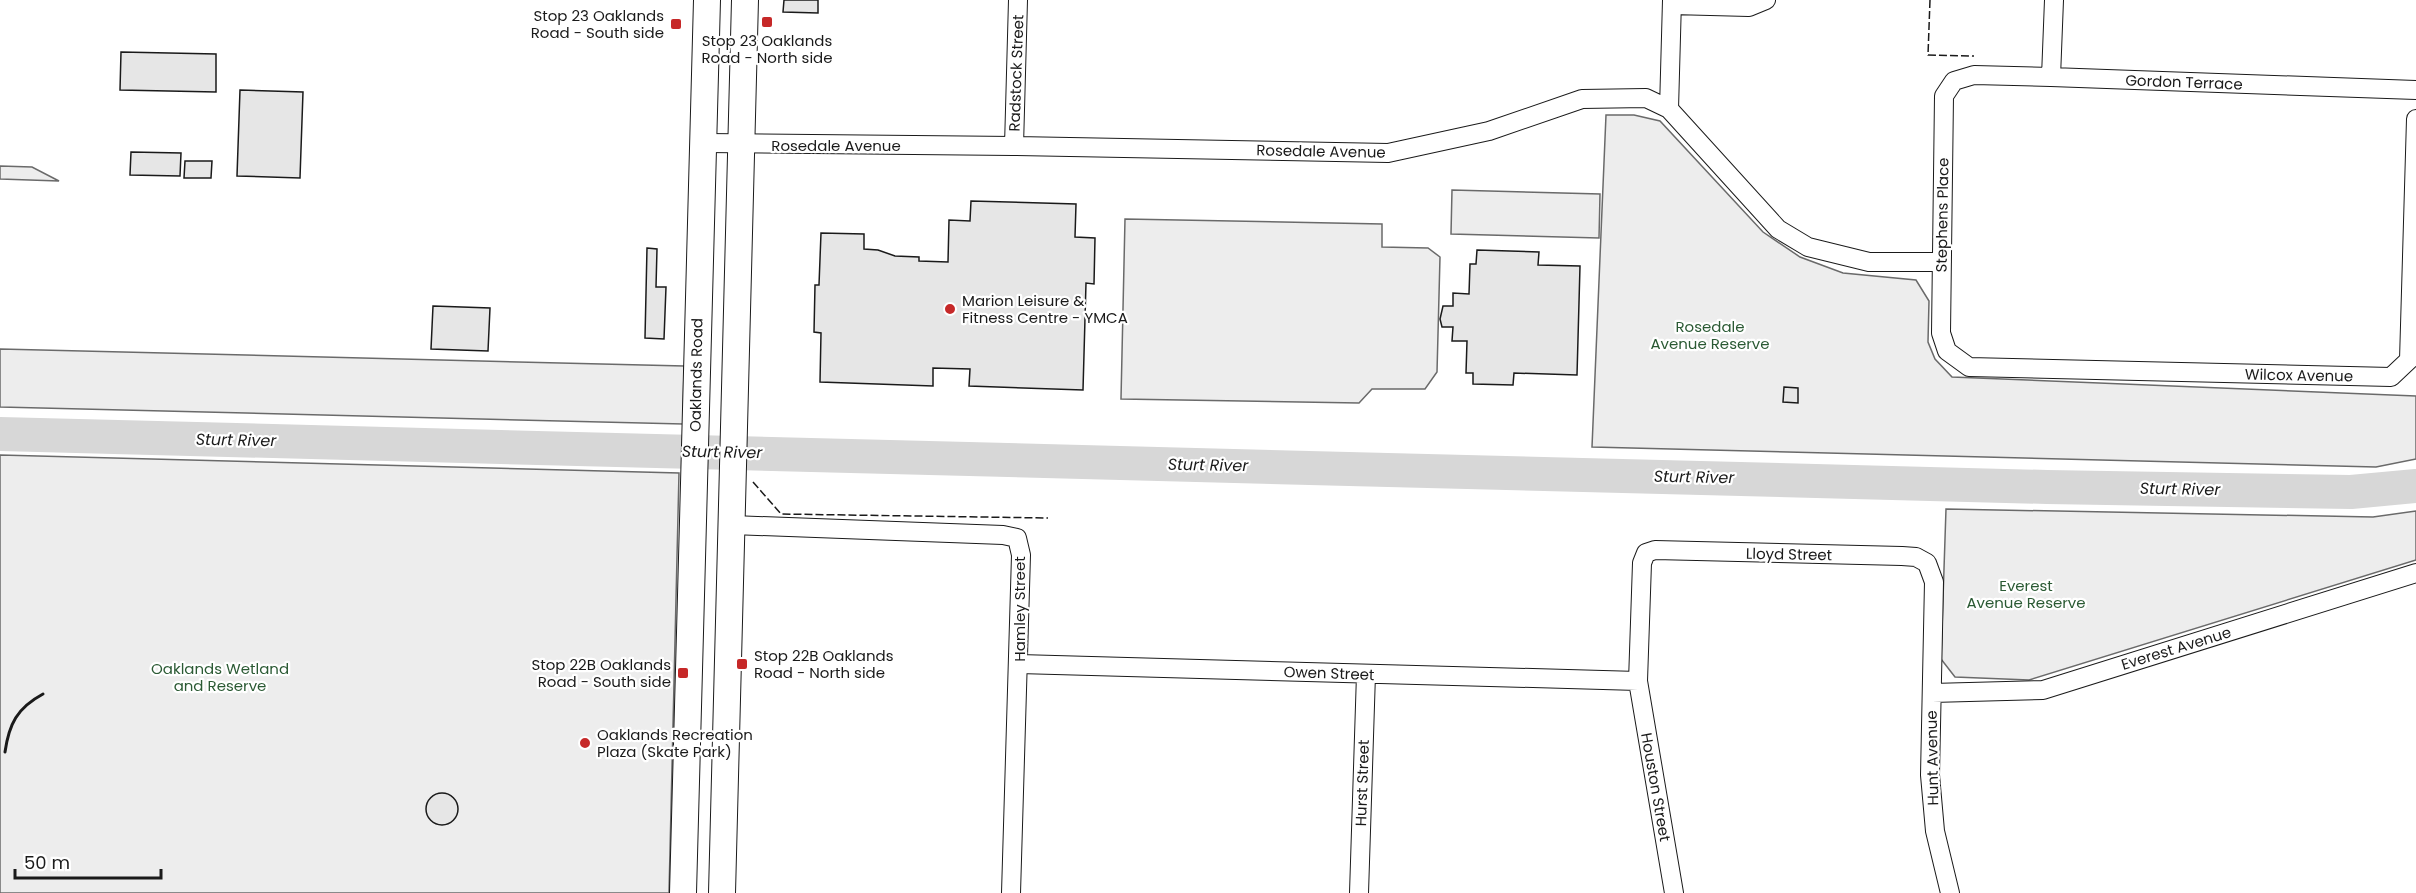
<svg xmlns="http://www.w3.org/2000/svg" width="2416" height="893" font-family="Poppins,sans-serif">
	<style>
		.built { fill: #ededed; stroke: #6a6a6a; stroke-width: 1.5 }
		.lines { fill: none; stroke-linecap: round; stroke-linejoin: round }
		.river { stroke: #d7d7d7; stroke-width: 34 }
		.building { fill: #e6e6e6; stroke: #1a1a1a; stroke-width: 1.5 }
		.minor-casing { stroke: #1a1a1a; stroke-width: 20 }
		.secondary-casing { stroke: #1a1a1a; stroke-width: 28 }
		.minor { stroke: #fff; stroke-width: 18 }
		.secondary { stroke: #fff; stroke-width: 26 }
		.fence { stroke: #1a1a1a; stroke-width: 1.5; stroke-dasharray: 8 3; stroke-linecap: butt }
		.wall { stroke: #1a1a1a; stroke-width: 3 }
		.poi-dot { fill: #c62828; stroke: #fff; stroke-width: 2 }
		.labels { text-anchor: middle; dominant-baseline: central; stroke-width: 4.5; stroke-linejoin: round; paint-order: stroke }
		.poi-label { font-size: 15px; fill: #1a1a1a; stroke: #fff; text-anchor: start }
		.street-label { font-size: 15px; fill: #1a1a1a; stroke: #fff }
		.park-label { font-size: 15px; fill: #2b5a34; stroke: #fff }
		.water-label { font-size: 16px; font-style: italic; fill: #1a1a1a; stroke: #fff }
	</style>
	<rect width="100%" height="100%" fill="#fff"/>
	<path class="built" d="M1606,115H1634L1660,121L1763,232L1800,257L1843,273L1916,280L1929,301L1928,342L1935,359L1952,377L2416,396V459L2376,467L1592,447Z
		M0,166L32,167L59,181L0,179Z
		M1452,190L1600,194L1599,238L1451,234Z
		M1125,219L1382,224V247L1428,248L1440,257L1437,372L1425,389H1372L1359,403L1121,399Z
		M0,349L684,366L683,424L0,407Z
		M0,455L679,473L669,893H0Z
		M1946,509L2373,517L2416,511V560L2029,680L1955,677L1941,659Z"/>
	<g class="lines">
		<path class="river" d="M0,434L2047,487L2351,492L2416,486"/>
	</g>
	<path class="building" d="M784,0H818V13L783,12Z
		M121,52L216,54V92L120,90Z
		M240,90L303,92L300,178L237,176Z
		M131,152L181,153L180,176L130,175Z
		M185,161H212L211,178H184Z
		M971,201L1076,204L1075,237L1095,238L1094,284L1086,283L1083,390L969,386L970,369L933,368V386L820,382L821,333L814,332L815,285H819L821,233L864,234V249L878,250L895,256L919,257V261L948,262L949,220L970,221Z
		M647,248L657,249L656,287H666L664,339L645,338Z
		M1477,250L1539,252L1538,265L1580,266L1577,375L1514,373L1513,385L1473,384V373H1466L1467,341H1452L1453,327H1442L1440,319L1443,306H1453V293L1469,294L1470,264H1476Z
		M433,306L490,308L488,351L431,349Z
		M1784,387L1798,388V403L1783,402Z
		M426 809a16 16 0 1 1 32 0a16 16 0 1 1-32 0Z"/>
	<g class="lines">
		<defs>
			<path id="minor" d="M1672,5L1749,7L1766,0
				M2051,77L2054,0
				M2416,90L2051,77L1974,75L1954,81L1944,96L1941,333L1947,351L1969,367L2391,377L2409,360L2416,119
				M1669,109L1672,0
				M703,143L1014,146L1388,153L1489,131L1582,99L1646,98L1669,109L1778,229L1808,247L1869,262H1942
				M1014,146L1018,0
				M732,525L1003,535L1017,538L1021,555L1011,893
				M1019,664L1638,681
				M1932,693L2043,690L2416,573
				M1359,893L1366,674
				M1674,893L1638,681L1642,563L1646,553L1655,550L1902,556L1916,557L1927,563L1934,582L1930,775L1935,831L1950,893"/>
			<path id="secondary" d="M683,893L707,0
				M722,893L745,0"/>
		</defs>
		<use href="#minor" class="minor-casing"/>
		<use href="#secondary" class="secondary-casing"/>
		<use href="#minor" class="minor"/>
		<use href="#secondary" class="secondary"/>
		<path class="fence" d="M1930,0L1928,55L1974,56
			M753,482L781,514L1048,518"/>
		<path class="wall" d="M5,752C9,724 17,708 43,694"/>
	</g>
	<g class="poi-dot">
		<rect x="761" y="16" width="12" height="12" rx="3"/>
		<rect x="670" y="18" width="12" height="12" rx="3"/>
		<circle cx="950" cy="309" r="6"/>
		<rect x="736" y="658" width="12" height="12" rx="3"/>
		<rect x="677" y="667" width="12" height="12" rx="3"/>
		<circle cx="585" cy="743" r="6"/>
	</g>
	<g class="labels">
		<g class="poi-label">
			<text x="664" y="15" text-anchor="end">Stop 23 Oaklands<tspan x="664" dy="17">Road - South side</tspan></text>
			<text x="767" y="40" text-anchor="middle">Stop 23 Oaklands<tspan x="767" dy="17">Road - North side</tspan></text>
			<text x="962" y="300">Marion Leisure &amp;<tspan x="962" dy="17">Fitness Centre - YMCA</tspan></text>
			<text x="754" y="655">Stop 22B Oaklands<tspan x="754" dy="17">Road - North side</tspan></text>
			<text x="671" y="664" text-anchor="end">Stop 22B Oaklands<tspan x="671" dy="17">Road - South side</tspan></text>
			<text x="597" y="734">Oaklands Recreation<tspan x="597" dy="17">Plaza (Skate Park)</tspan></text>
		</g>
		<g class="street-label">
			<text transform="translate(1016 73) rotate(-88)">Radstock Street</text>
			<text transform="translate(2184 82) rotate(2)">Gordon Terrace</text>
			<text x="836" y="145">Rosedale Avenue</text>
			<text transform="translate(1321 151) rotate(1)">Rosedale Avenue</text>
			<text transform="translate(1942 215) rotate(-89)">Stephens Place</text>
			<text transform="translate(696 375) rotate(-89)">Oaklands Road</text>
			<text transform="translate(2299 375) rotate(1)">Wilcox Avenue</text>
			<text transform="translate(1789 554) rotate(1)">Lloyd Street</text>
			<text transform="translate(1019 609) rotate(-90)">Hamley Street</text>
			<text transform="translate(2176 648) rotate(-17)">Everest Avenue</text>
			<text transform="translate(1329 673) rotate(2)">Owen Street</text>
			<text transform="translate(1932 758) rotate(-91)">Hunt Avenue</text>
			<text transform="translate(1362 783) rotate(-88)">Hurst Street</text>
			<text transform="translate(1656 787) rotate(80)">Houston Street</text>
		</g>
		<g class="park-label">
			<text x="1710" y="326">Rosedale<tspan x="1710" dy="17">Avenue Reserve</tspan></text>
			<text x="2026" y="585">Everest<tspan x="2026" dy="17">Avenue Reserve</tspan></text>
			<text x="220" y="668">Oaklands Wetland<tspan x="220" dy="17">and Reserve</tspan></text>
		</g>
		<g class="water-label">
			<text transform="translate(236 440) rotate(1)">Sturt River</text>
			<text transform="translate(722 452) rotate(1)">Sturt River</text>
			<text transform="translate(1208 465) rotate(1)">Sturt River</text>
			<text transform="translate(1694 477) rotate(1)">Sturt River</text>
			<text transform="translate(2180 489) rotate(1)">Sturt River</text>
		</g>
	</g>
	<path d="M15 869v9h146v-9" fill="none" stroke="#1a1a1a" stroke-width="3"/>
	<text x="24" y="869" font-size="18" fill="#1a1a1a" stroke="#ffffff" stroke-width="4.5" paint-order="stroke">50 m</text>
</svg>
